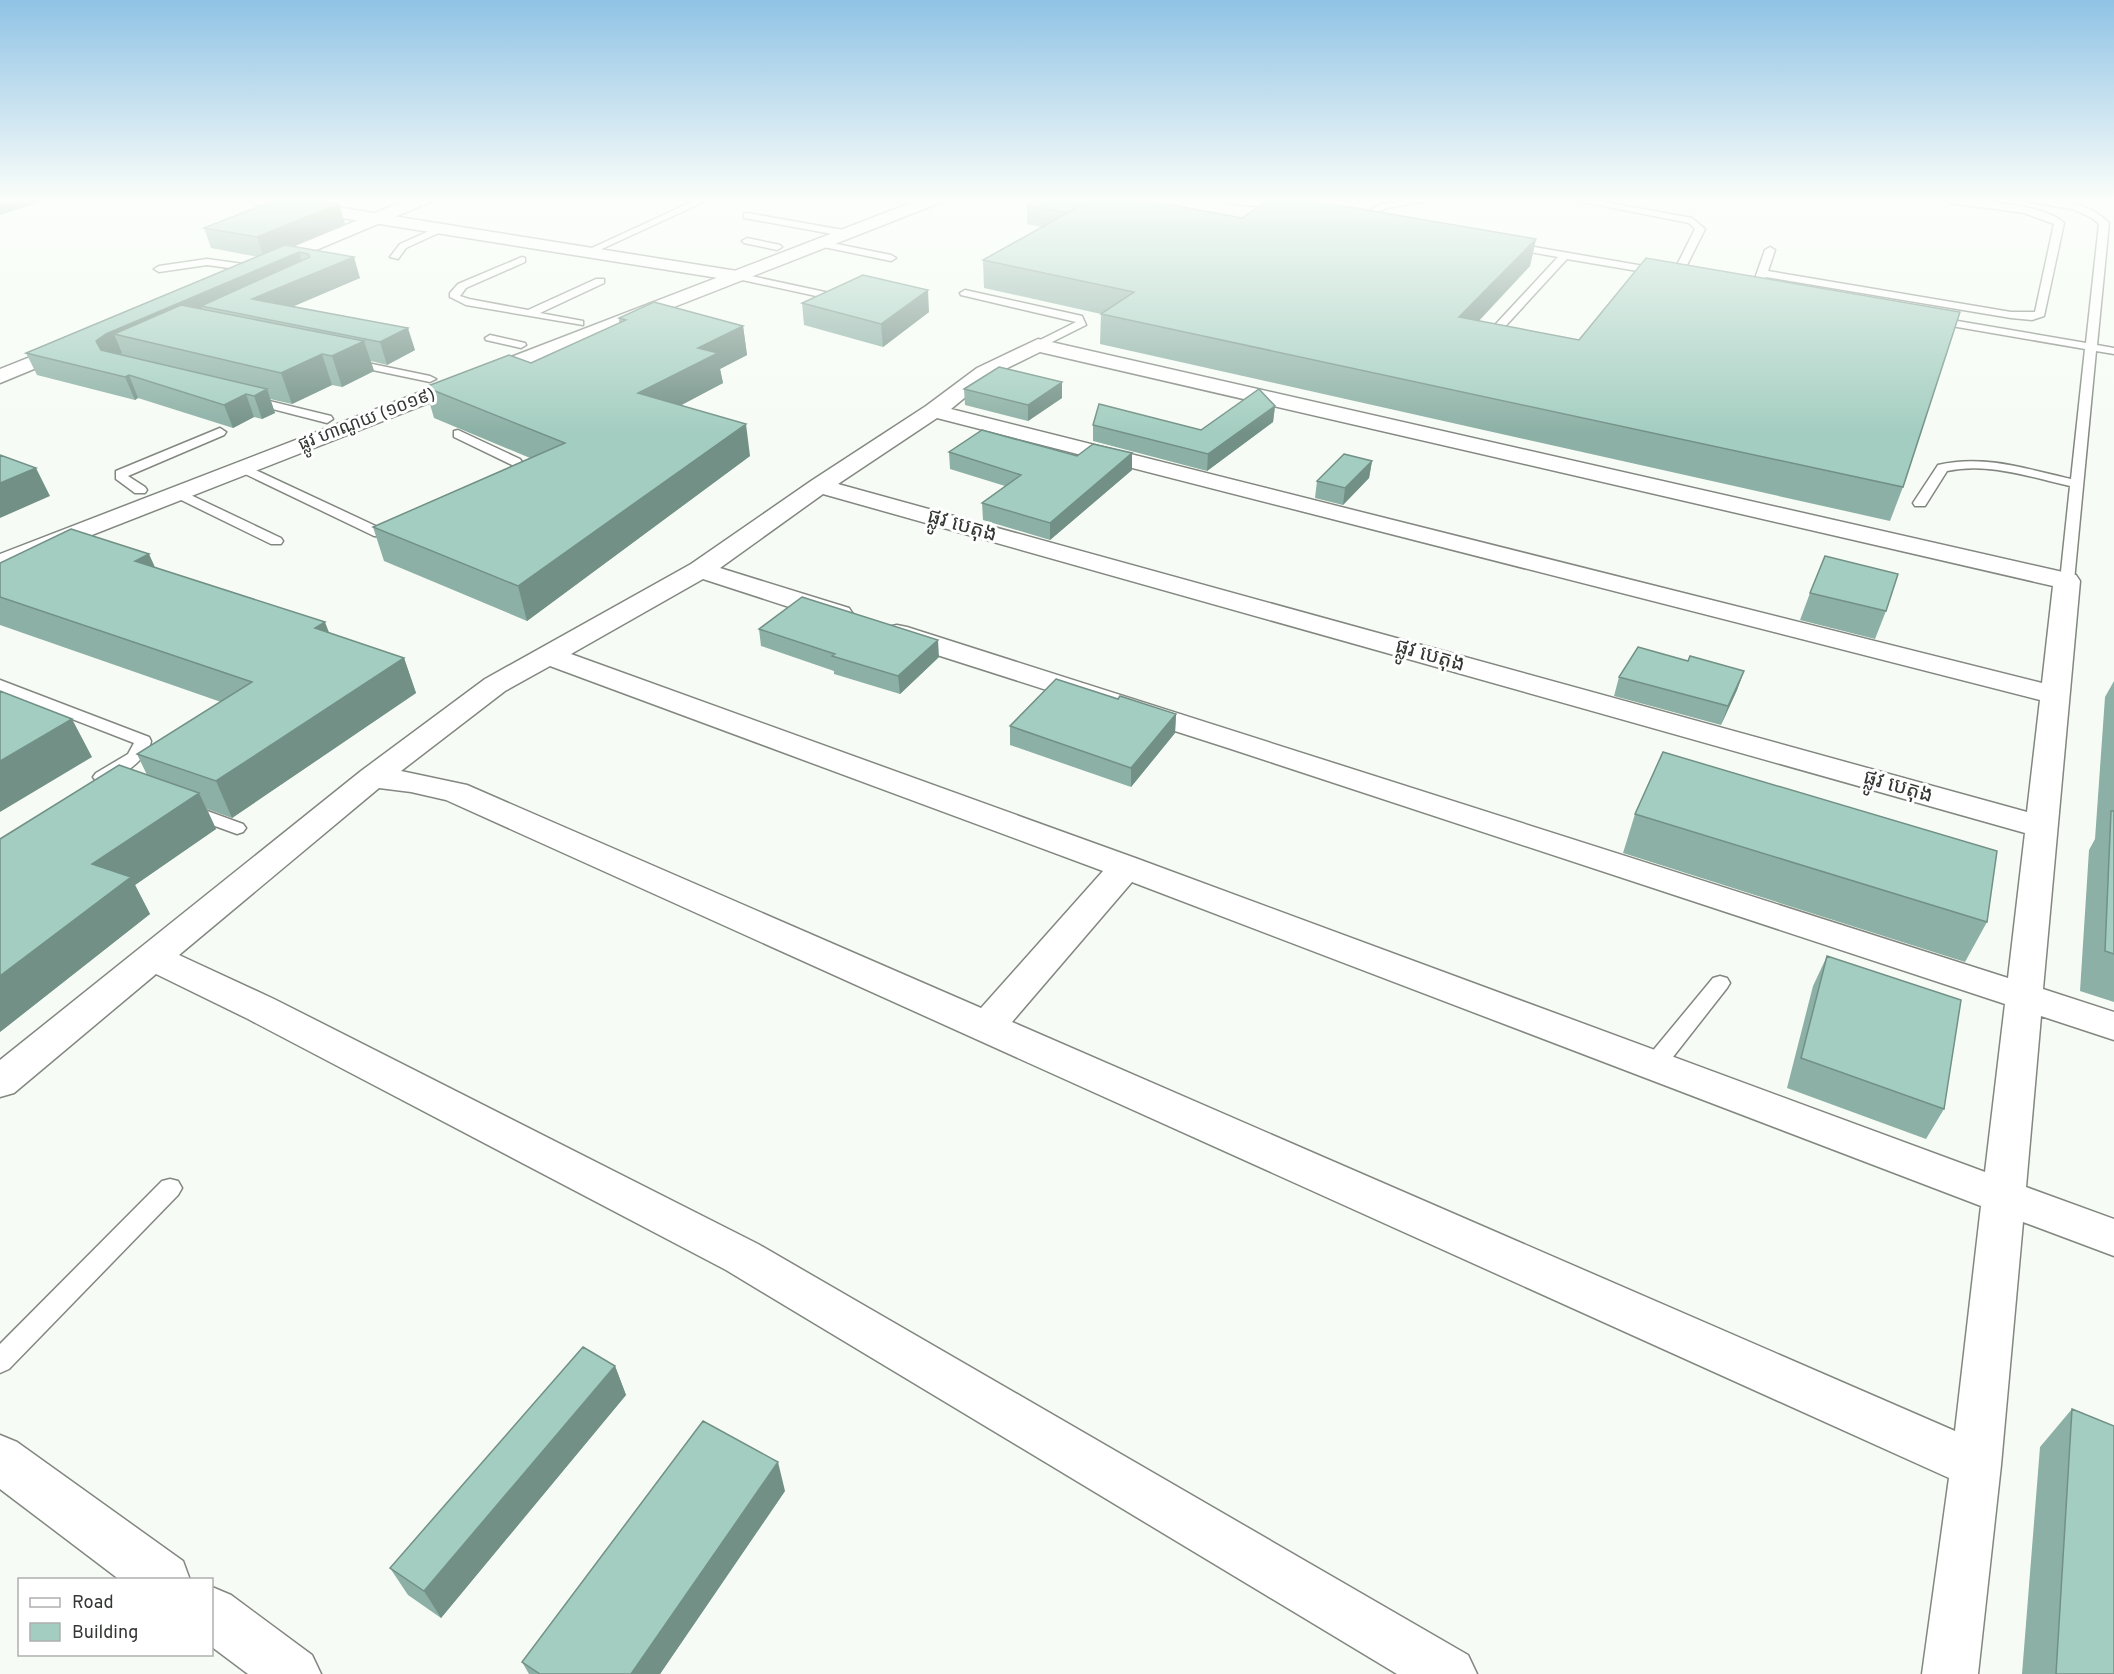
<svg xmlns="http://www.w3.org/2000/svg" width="2114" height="1674" font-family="Overpass,'Noto Sans Khmer',sans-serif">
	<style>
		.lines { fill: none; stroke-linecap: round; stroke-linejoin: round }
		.service-casing { stroke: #828780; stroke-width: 3 }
		.minor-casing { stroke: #828780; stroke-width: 3 }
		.tertiary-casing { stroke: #828780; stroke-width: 3 }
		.secondary-casing { stroke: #828780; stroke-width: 3 }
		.primary-casing { stroke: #828780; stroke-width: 3 }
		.service { fill: #fff; fill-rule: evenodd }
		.minor { fill: #fff; fill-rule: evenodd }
		.tertiary { fill: #fff; fill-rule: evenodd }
		.secondary { fill: #fff; fill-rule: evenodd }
		.primary { fill: #fff; fill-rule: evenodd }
		.wall { fill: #8cb0a5 }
		.shaded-wall { fill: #729086 }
		.building { fill: #a3cdc0; stroke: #729086; stroke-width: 1.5 }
		.labels { text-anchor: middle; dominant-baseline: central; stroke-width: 6; stroke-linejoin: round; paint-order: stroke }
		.far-street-label { font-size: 18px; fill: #343734; stroke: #fff }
		.street-label { font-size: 21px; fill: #343734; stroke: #fff }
	</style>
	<rect width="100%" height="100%" fill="#f6fcf5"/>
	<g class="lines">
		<defs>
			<path id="service" d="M698,199H710L591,254L583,252Z
				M895,199H906V200L902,203Z
				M1244,199L1289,204L1293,207L1289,210L1228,203L1224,200Z
				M1412,199H1436L1386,208L1360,222L1355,219L1381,204Z
				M1568,199H1588L1692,218L1705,229L1682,275L1677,278L1672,275L1695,229L1689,223Z
				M1964,199C1991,203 2044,204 2064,223L2044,316L2032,320L2011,318L1766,277L1762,286L1753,284L1765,250L1770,247L1775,250L1768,271L2011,312H2035L2054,224L2024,213L1951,203L1947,200Z
				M2012,199C2044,199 2085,198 2109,223L2097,345L2114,348V354L2096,351L2074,581L2067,585L2060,581L2070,486C2030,477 1988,462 1947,471L1925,506H1915L1913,503L1938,465C1983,454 2027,469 2071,479L2085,349L1934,323L1929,320L1934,317L2086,343L2099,224L2092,218L2072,209Z
				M747,213L849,231L854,234L849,237L744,218V214Z
				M440,226L443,227V231L406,248L398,259L390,257L400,244Z
				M747,238L780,245L782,247L777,250L744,243L742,241Z
				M822,241L891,255L896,258L891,261L819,246V242Z
				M1511,243L1661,269L1666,272L1661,275L1567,259L1489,344H1481V340L1558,257L1508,248V244Z
				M522,257L525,258V262L466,288L460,296L469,299L528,310L596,279H604V283L540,313L583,321V325L466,305L450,297V293L458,284Z
				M207,259L258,266L263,269L258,272L207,265L159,272L154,269L159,266Z
				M737,273L839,295L844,298L839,301L733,278L732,276Z
				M965,290L1082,316L1086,325L1042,347H1034V343L1076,322L961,295L960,293Z
				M490,335L525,343L526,345L521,348L486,340L485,338Z
				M348,359L430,376L436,379L430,382L344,364V360Z
				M249,396L331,416L333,419L327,423L245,402V398Z
				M220,428L226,432L224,435L128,476L145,487L147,490L145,493H135L116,479V471Z
				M458,430L520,459L527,469L528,476L519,485H509L508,482L515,475L512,465L454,437V431Z
				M243,464L382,529L398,530L405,534L398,538L374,536L239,471L237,468Z
				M178,489L281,538L283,541L281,544H271L173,496L171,493Z
				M0,680L149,737L151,741C149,759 113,785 96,781L93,777L96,773L128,754L134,743L0,691Z
				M188,804L243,824L246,828L243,832L237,834L182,814L179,810L182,806Z
				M1720,976L1727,978L1730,983L1727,988L1662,1071L1654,1073L1646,1071L1643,1065L1646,1059L1713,978Z
				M170,1179L178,1181L182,1188L178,1195L9,1369L0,1373V1344L162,1181Z"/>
			<path id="minor" d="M409,199H432L430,202L271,269H259L256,265L259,261Z
				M1038,339L2076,575L2080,581L2043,989L2114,1012V1040L2041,1016L2026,1187L2114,1219V1256L2023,1222L2001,1465L1978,1674H1922L1949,1478L446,800L411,792L379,788L179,955L274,999L758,1244L1468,1655L1477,1674H1397L726,1270L248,1019L156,974L14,1093L0,1097V1060L361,771L485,679L691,564L811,481L926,406L977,368ZM1040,352L2053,586L2042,683L951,409L991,376ZM937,418L2040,700L2027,812L838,484ZM823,494L2025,833L2008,978L907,627L897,625L887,627L883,633L887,639L1228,748L2005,1004L1985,1172L1138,859L571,654L703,579L829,620L839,622L849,620L853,614L849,608L720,568ZM550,666L1103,871L981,1008L467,785L401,771L505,691ZM1132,882L1981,1206L1955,1431L1012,1022Z
				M73,340L80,342L83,346L80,350L0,383V369Z"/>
			<path id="tertiary" d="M246,199H286L737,271L743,272L746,276L743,280L737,281L254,204Z"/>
			<path id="secondary" d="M0,1435L17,1442L183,1561L190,1580H120L0,1489Z
				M212,1587L231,1595L312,1655L321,1674H248L212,1647Z"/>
			<path id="primary" d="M921,199H944L942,202L0,571V554Z"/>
		</defs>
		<use href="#service" class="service-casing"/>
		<use href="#minor" class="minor-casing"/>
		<use href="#tertiary" class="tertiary-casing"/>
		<use href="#secondary" class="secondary-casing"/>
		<use href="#primary" class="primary-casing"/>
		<use href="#service" class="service"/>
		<use href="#minor" class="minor"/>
		<use href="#tertiary" class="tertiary"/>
		<use href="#secondary" class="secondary"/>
		<use href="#primary" class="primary"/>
	</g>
	<path class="wall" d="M339,204L345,224L291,246L360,278L293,306L415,350L387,365L371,361L374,371L342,387L332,385L292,404L270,399L275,413L262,419L254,417L233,428L138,398L135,400L37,375L26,353L258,257L211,248L204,228Z
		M1027,205L1242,218L1536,239L1530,266L1479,321L1903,487L1890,521L1100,344L1101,314L984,288L983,260L1043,227L1027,224Z
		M802,303L929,312L883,347L804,325Z
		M619,318L743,326L747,355L720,369L723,383L681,405L750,456L527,621L384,561L373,527L530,458L434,418L425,387L531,363L619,323Z
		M1062,382V398L1028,421L965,405L964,389Z
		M1275,406L1273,422L1207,471L1093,441V425L1201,430Z
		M949,452L1077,456L1132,453V470L1050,540L983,520L982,503L1005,486L950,469Z
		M1372,461L1369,478L1343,505L1315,498L1317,481Z
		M0,563L155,568L329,633L404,658L416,693L232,818L207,809L216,829L135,885L150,914L0,1032L147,775L137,754L221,702L0,625Z
		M1810,593L1886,611L1875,639L1800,620Z
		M759,629L939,657L900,694L834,674V671L761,646Z
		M1688,661L1744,671L1737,690L1721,725L1614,696L1619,677Z
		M2114,681V1002L2080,991L2089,850L2095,839L2105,697Z
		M1176,714L1175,733L1131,787L1010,745V726Z
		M1635,814L1987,922L1965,962L1623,853Z
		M1827,956L1944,1109L1926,1139L1787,1088L1813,986Z
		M615,1366L626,1395L441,1618L408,1595L390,1568Z
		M2072,1409L2114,1674H2022L2040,1447Z
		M785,1491L660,1674H529L522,1662Z"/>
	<path class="shaded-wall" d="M0,199H49L0,215Z
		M339,204L345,224L264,258L257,237Z
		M1536,239L1530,266L1454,347L1459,317Z
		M299,252L305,273L201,306L205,317L114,334L122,353L115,356L106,363L96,341L106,334Z
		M354,257L360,278L264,319L252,299Z
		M928,290L929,312L883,347L881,324Z
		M743,326L747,355L720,369L723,383L644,425L638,393L698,348Z
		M408,328L415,350L387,365L380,342Z
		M364,341L374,371L342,387L332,356Z
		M322,354L332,385L292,404L281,373Z
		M129,375L138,398L135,400L125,377Z
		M1062,382V398L1028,421V405Z
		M267,389L275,413L262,419L254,396Z
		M246,394L254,417L233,428L224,405Z
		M1275,406L1273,422L1207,471L1208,454Z
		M746,424L750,456L527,621L518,586Z
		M1132,453V470L1050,540V523Z
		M1372,461L1369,478L1343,505L1345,488Z
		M36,468L50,496L0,518V483Z
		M149,554L164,587L135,561Z
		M325,622L338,656L315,628Z
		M938,640L939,657L900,694L898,676Z
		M404,658L416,693L232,818L216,781Z
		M1744,671L1737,690L1721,725L1728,706Z
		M1176,714L1175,733L1131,787V768Z
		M72,719L92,757L0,812V761Z
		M199,793L216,829L135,885L150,914L0,1032V976L92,864Z
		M615,1366L626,1395L441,1618L424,1591Z
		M778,1462L785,1491L660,1674H631Z"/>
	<path class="building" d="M278,199H311L339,204L257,237L204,228Z
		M1041,199H1092L1068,213L1027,205Z
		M1092,199H1139L1242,218L1270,199H1302L1536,239L1459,317L1579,340L1646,258L1960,312L1903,487L1101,314L1134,292L983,260Z
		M285,245L354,257L252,299L408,328L380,342L201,306L310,257L308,254L299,252L106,334L96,341L101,350L267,389L254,396L246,394L224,405L129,375L125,377L26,353Z
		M863,275L928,290L881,324L802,303Z
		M654,302L743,326L698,348L718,353L638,393L746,424L518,586L373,527L565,443L425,387L509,355L531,363L626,320L619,318Z
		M181,305L364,341L332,356L322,354L281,373L114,334Z
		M999,367L1062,382L1028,405L964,389Z
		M1259,389L1275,406L1208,454L1093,425L1099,404L1201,430Z
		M982,430L1077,456L1093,444L1132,453L1050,523L982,503L1021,475L949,452Z
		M1344,454L1372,461L1345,488L1317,481Z
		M0,455L36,468L0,483Z
		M71,529L149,554L135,561L325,622L315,628L404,658L216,781L137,754L252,682L0,597V563Z
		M1825,556L1898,574L1886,611L1810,593Z
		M802,597L938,640L898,676L832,656L835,654L759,629Z
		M1638,647L1688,661L1690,656L1744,671L1728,706L1619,677Z
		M1056,679L1118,699L1120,696L1176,714L1131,768L1010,726Z
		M0,691L72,719L0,761Z
		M1663,752L1997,851L1987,922L1635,814Z
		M119,765L199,793L92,864L131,877L0,976V839Z
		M2111,811H2114V954L2105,951Z
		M1827,956L1961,1000L1944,1109L1801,1058Z
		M583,1347L615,1366L424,1591L390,1568Z
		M2072,1409L2114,1426V1674H2056Z
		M703,1421L778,1462L631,1674H540L522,1662Z"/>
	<linearGradient id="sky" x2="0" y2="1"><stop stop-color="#90c3e5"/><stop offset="0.46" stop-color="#fbfefa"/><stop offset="1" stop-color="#fbfefa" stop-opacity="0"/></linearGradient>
	<rect width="2114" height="434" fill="url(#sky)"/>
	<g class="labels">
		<g class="far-street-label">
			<text transform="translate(367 420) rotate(-21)">ផ្លូវ ហាណូយ (១០១៩)</text>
		</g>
		<g class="street-label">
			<text transform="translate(962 526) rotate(16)">ផ្លូវ បេតុង</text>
			<text transform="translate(1430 656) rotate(16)">ផ្លូវ បេតុង</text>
			<text transform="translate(1898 787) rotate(16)">ផ្លូវ បេតុង</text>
		</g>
	</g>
	<rect x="18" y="1578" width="195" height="78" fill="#ffffff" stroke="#aeafae" stroke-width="1.5"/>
	<rect x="30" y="1598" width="30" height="9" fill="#ffffff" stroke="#aeafae" stroke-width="1.5"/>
	<text x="72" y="1608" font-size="18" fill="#343734">Road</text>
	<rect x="30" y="1623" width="30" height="18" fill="#a3cdc0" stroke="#aeafae" stroke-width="1.5"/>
	<text x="72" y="1638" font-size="18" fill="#343734">Building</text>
</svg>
